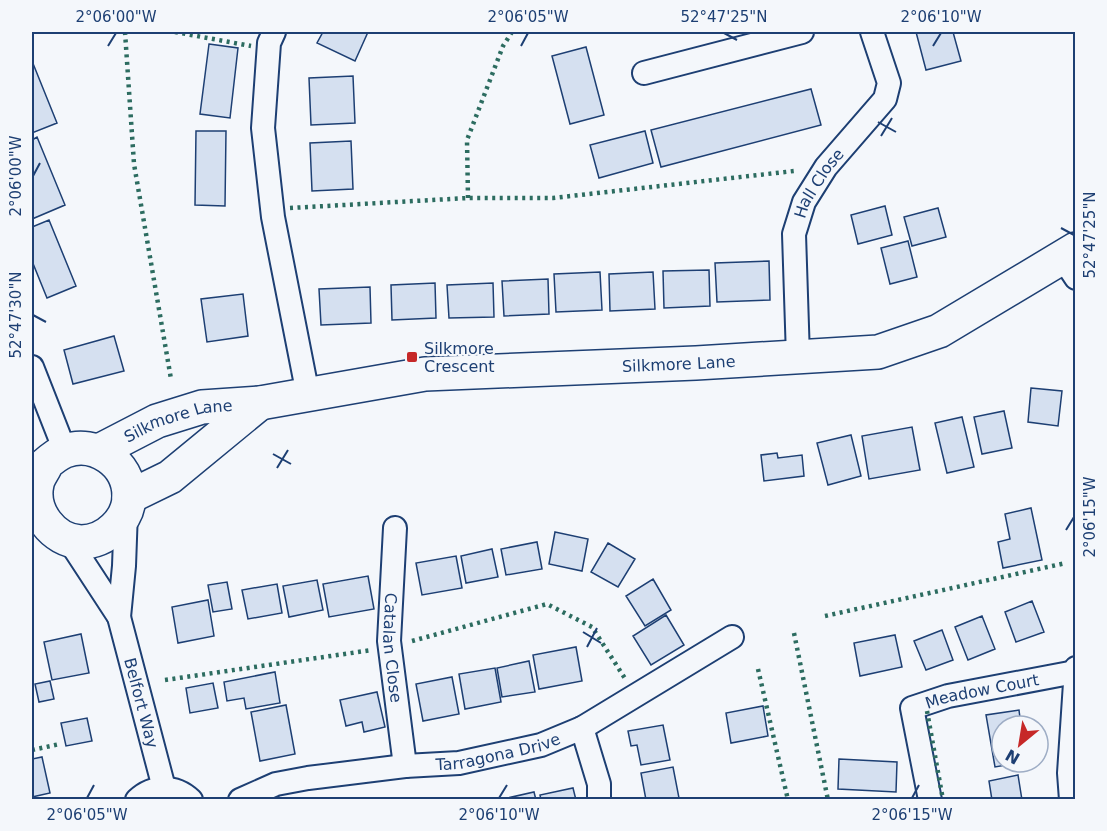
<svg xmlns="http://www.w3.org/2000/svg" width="1107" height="831" font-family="'DejaVu Sans',sans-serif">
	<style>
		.building { fill: #d5e0f0; stroke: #1d3f73; stroke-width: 1.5 }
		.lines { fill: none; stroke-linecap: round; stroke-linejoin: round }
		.street-casing { stroke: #1d3f73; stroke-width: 26 }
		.secondary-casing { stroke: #1d3f73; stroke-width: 36 }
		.street { stroke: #f4f7fb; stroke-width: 22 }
		.secondary { stroke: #f4f7fb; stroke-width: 33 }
		.hedge { stroke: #2c6c60; stroke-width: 4.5; stroke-dasharray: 3 4.5; stroke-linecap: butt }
		.ticks { fill: none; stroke: #1d3f73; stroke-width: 2 }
		.poi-dot { fill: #c62828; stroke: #f4f7fb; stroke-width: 2 }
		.labels { text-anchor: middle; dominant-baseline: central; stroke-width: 4.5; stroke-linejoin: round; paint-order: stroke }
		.street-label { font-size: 16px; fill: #1d3f73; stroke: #f4f7fb }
		.poi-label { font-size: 16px; fill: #1d3f73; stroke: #f4f7fb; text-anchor: start }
		.neatline { fill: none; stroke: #1d3f73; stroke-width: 2 }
		.ticks-label { font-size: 15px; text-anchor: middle; fill: #1d3f73 }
	</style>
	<rect width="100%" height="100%" fill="#f4f7fb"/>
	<path class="building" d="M323,32H368L355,61L317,43Z
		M916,32H953L961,61L926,70Z
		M209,44L238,48L230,118L200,114Z
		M586,47L604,115L570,124L552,56Z
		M32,61L57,123L32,133Z
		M353,76L355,123L311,125L309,78Z
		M811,89L821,125L661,167L651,130Z
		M196,131H226L225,206L195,205Z
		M645,131L653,163L599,178L590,145Z
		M37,137L65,205L32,219V140Z
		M351,141L353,189L312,191L310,143Z
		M885,206L892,235L858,244L851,215Z
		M938,208L946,237L912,246L904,217Z
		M49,220L76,286L47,298L32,261V227Z
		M908,241L917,277L890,284L881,248Z
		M769,261L770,300L717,302L715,263Z
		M709,270L710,306L664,308L663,271Z
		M600,272L602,310L556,312L554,274Z
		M653,272L655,309L610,311L609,274Z
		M548,279L549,314L504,316L502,281Z
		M435,283L436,318L392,320L391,285Z
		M493,283L494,317L449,318L447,285Z
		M370,287L371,323L321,325L319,289Z
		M243,294L248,336L207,342L201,299Z
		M114,336L124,371L73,384L64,350Z
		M1031,388L1062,391L1058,426L1028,422Z
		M1004,411L1012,448L982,454L974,417Z
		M962,417L974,467L947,473L935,423Z
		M912,427L920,470L869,479L862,436Z
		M851,435L861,476L828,485L817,443Z
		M777,453L778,458L802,455L804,476L764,481L761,455Z
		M1031,508L1042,560L1003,568L998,542L1010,539L1005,514Z
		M555,532L588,539L582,571L549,564Z
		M537,542L542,569L506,575L501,549Z
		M608,543L635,559L618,587L591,572Z
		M492,549L498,577L466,583L461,556Z
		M456,556L462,588L422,595L416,563Z
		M368,576L374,609L329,617L323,584Z
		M653,579L671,610L645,626L626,596Z
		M317,580L323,610L289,617L283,586Z
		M227,582L232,609L213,612L208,585Z
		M277,584L282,613L248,619L242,590Z
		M208,600L214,636L178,643L172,607Z
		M1032,601L1044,632L1016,642L1005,612Z
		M666,615L684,645L651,665L633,636Z
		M982,616L995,649L968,660L955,627Z
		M942,630L953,660L926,670L914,641Z
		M81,634L89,673L52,680L44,642Z
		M895,635L902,667L860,676L854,643Z
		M576,647L582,681L539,689L533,655Z
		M529,661L535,692L502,697L497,668Z
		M495,668L501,702L465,709L459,674Z
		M275,672L280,703L246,709L244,698L227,701L224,682Z
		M452,677L459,714L423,721L416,684Z
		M50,681L54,699L39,702L35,684Z
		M213,683L218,708L190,713L186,688Z
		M377,692L385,727L364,732L362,722L346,726L340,700Z
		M286,705L295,754L260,761L251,712Z
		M763,706L768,736L731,743L726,713Z
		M1019,710L1021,726H1002V762H1024L995,767L986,715Z
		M87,718L92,741L66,746L61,723Z
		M663,725L670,760L641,765L637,745L631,746L628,731Z
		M42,757L50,793L32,797V759Z
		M839,759L897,762L896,792L838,789Z
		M673,767L679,798L646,800L641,773Z
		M1018,775L1022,800H992L989,781Z
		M573,788L576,800H541L540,795Z
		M534,792L536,800L503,799Z"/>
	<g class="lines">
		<defs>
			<g id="street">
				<path d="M274,32L269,43L263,128L273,217L308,395"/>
				<path d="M644,73L802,32"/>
				<path d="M1062,257L1076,278"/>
				<path id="s1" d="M798,357L794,234L804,202L826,167L885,99L889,83L872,32"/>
				<path d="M32,367L65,451"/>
				<path id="s2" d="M395,528L389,641L405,766"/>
				<path id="s3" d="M68,539L119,617L164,788"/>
				<path d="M119,617L124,566L126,511"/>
				<path d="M582,728L599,784V800"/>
				<path d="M137,800C153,785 175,785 191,800"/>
				<path id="s4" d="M240,800L276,784L308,778L405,766L459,763L541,745L582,728L732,637"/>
				<path id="s5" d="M930,800L912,708L948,696L1075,672"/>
				<path d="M1071,800L1069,773L1076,668"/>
			</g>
			<g id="secondary">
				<path id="s6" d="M99,451L157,421L202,407L260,403L425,374L696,363L878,352L939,331L1076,249"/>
				<path d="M32,475C43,468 52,456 65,451C95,440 129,463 129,496C129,520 106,542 81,542C53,541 31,511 37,484C38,478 42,473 45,467"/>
				<path d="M129,497L170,477L260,403"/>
			</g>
		</defs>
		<use href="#street" class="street-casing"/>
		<use href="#secondary" class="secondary-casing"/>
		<use href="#street" class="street"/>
		<use href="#secondary" class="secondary"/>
		<path class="hedge" d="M125,32L134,164L171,379
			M175,32L251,46
			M468,198L467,140L503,46L512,32
			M290,208L468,198H553L794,171
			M825,616L1066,563
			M794,633L828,800
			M412,641L547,604L592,627L626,680
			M758,669L788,800
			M165,680L372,650
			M927,711L943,800
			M32,750L60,744"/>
	</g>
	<path class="ticks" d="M724,33L737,40M108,46L116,33M521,46L528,33M933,46L941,33M878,122L896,132M881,136L892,118M33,176L40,163M1061,228L1074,235M33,315L46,322M273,454L291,464M277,468L288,450M1066,530L1074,517M583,632L601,643M587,647L597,628M87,798L94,785M499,798L507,785M912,798L919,785"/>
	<rect class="poi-dot" x="406" y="351" width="12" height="12" rx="3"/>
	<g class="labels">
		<g class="street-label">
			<text stroke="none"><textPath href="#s1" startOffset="180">Hall Close</textPath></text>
			<text stroke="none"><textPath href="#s6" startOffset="592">Silkmore Lane</textPath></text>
			<text stroke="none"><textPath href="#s6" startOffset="86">Silkmore Lane</textPath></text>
			<text stroke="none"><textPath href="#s2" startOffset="120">Catalan Close</textPath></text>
			<text stroke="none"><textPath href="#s5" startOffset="166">Meadow Court</textPath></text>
			<text stroke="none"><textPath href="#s3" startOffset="182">Belfort Way</textPath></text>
			<text stroke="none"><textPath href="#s4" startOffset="264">Tarragona Drive</textPath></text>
		</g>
		<g class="poi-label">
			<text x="424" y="348">Silkmore<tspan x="424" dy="18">Crescent</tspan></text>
		</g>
	</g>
	<rect width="1107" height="831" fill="none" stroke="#f4f7fb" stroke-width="66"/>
	<g transform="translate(1020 744) rotate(210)"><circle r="28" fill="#f4f7fb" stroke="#9eadc5" stroke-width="1.5"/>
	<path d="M0-4.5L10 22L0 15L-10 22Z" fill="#c62828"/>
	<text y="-9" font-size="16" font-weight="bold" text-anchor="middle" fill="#1d3f73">N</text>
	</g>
	<rect x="33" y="33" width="1041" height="765" class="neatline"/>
	<g class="ticks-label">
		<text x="116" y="22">2°06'00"W</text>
		<text x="528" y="22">2°06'05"W</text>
		<text x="724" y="22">52°47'25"N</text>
		<text x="941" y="22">2°06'10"W</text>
		<text transform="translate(16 176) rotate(-90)" y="5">2°06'00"W</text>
		<text transform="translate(1090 235) rotate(-90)" y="5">52°47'25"N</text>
		<text transform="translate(16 315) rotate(-90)" y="5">52°47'30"N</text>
		<text transform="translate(1090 517) rotate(-90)" y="5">2°06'15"W</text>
		<text x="87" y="820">2°06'05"W</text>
		<text x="499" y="820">2°06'10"W</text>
		<text x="912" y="820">2°06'15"W</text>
	</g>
</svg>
